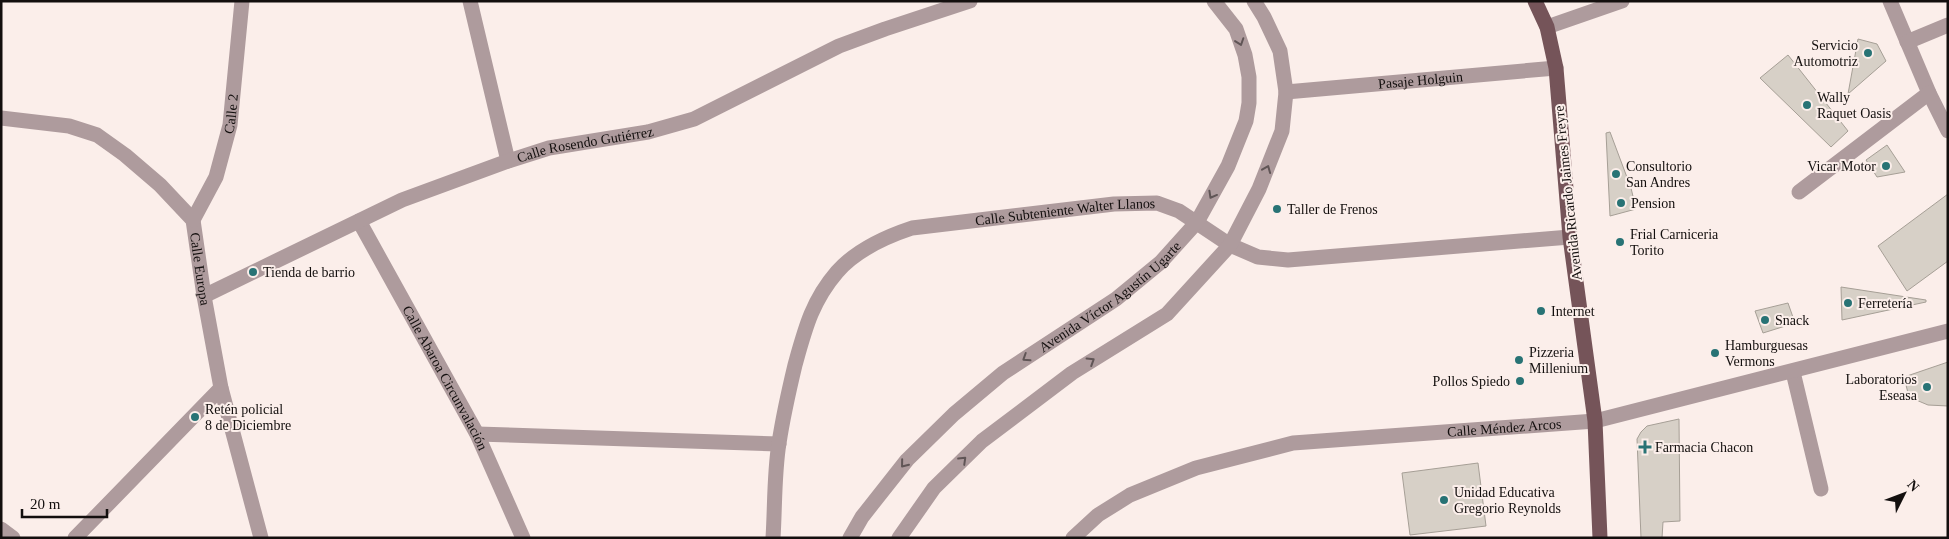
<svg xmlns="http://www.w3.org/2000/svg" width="1949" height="539" font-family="'Times New Roman',serif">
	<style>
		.building { fill: #d7d0c7; stroke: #a69f96 }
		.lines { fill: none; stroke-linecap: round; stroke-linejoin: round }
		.minor { stroke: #ae9b9d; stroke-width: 15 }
		.major { stroke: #755459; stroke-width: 15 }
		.oneway { stroke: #605556 }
		.poi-dot { fill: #287375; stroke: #fbeeea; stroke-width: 2 }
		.labels { text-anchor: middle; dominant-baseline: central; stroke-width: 4; stroke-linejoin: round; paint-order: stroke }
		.poi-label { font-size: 14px; fill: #130f0e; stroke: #fbeeea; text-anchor: start }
		.street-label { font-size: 14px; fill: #130f0e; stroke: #fbeeea }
	</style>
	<rect width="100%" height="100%" fill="#fbeeea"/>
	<path class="building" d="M1858,39L1877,44L1886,61L1848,94Z
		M1788,55L1848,131L1831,147L1760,78Z
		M1610,132L1631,188L1636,209L1610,216L1606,133Z
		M1887,145L1905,172L1877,177L1866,160Z
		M1948,194V261L1907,291L1878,246Z
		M1841,287L1926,300V302L1842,320Z
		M1788,303L1795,323L1763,333L1755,311Z
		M1948,362V406L1928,405L1909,397L1904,377Z
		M1679,419L1680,521L1663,522L1662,538H1641L1637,439L1641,432L1647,426Z
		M1478,463L1486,526L1410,535L1402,473Z"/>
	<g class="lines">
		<g class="minor">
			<path d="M470,1L508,161"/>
			<path d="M1890,1L1929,93L1948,131"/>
			<path d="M1547,27L1622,1"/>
			<path d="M1907,42L1948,25"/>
			<path id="s1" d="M1286,92L1556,68"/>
			<path id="s2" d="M1,118L69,126L97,135L125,155L160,185L193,220L204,296L221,388L261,538"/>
			<path d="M1799,192L1929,93"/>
			<path id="s3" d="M193,220L216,177L230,125L242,1"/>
			<path id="s4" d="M359,221L477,434L523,538"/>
			<path id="s5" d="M204,296L402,200L508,161L549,148L648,132L694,119L839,46L885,29L970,1"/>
			<path d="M1793,372L1821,489"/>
			<path d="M477,434L779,444"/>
			<path d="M1,529L13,538"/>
			<path d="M75,538L221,388"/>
			<path id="s6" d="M773,538C775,507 774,474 779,443C783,417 789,390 795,365C805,329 812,301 837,272C856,250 885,237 912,228L1114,204L1157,203L1179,211L1230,245L1258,257L1288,260L1570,237"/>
			<path id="s7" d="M850,538L862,517L907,460L954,414L1003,373L1116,299L1161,262L1197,222L1228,166L1246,121L1249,103V77L1245,55L1236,29L1214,1"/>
			<path d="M899,538L934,488L982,441L1072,373L1167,314L1230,245L1259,189L1282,131L1286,92L1280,51L1264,17L1254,1"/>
			<path id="s8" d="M1073,538L1098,515L1130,495L1196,468L1293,443L1595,421L1948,331"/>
		</g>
		<path class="major" d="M1535,1L1547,27L1556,68L1570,237L1595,421L1600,538"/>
	</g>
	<defs><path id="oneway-chevron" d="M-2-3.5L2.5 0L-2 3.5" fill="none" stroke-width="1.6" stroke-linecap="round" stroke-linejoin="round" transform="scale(1.25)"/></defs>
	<g class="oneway">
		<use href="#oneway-chevron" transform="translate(1240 42) rotate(71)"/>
		<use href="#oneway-chevron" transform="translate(1267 169) rotate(-68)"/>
		<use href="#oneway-chevron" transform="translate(1212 195) rotate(119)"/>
		<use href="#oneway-chevron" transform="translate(1026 358) rotate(147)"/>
		<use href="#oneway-chevron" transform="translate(1091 361) rotate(-32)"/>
		<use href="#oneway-chevron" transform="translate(963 460) rotate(-44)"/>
		<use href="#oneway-chevron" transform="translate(904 464) rotate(129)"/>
	</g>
	<g class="poi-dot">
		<circle cx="1868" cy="53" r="5"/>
		<circle cx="1807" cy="105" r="5"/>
		<circle cx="1886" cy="166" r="5"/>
		<circle cx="1616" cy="174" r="5"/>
		<circle cx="1621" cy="203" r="5"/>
		<circle cx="1277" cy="209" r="5"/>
		<circle cx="1620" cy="242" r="5"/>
		<circle cx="253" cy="272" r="5"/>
		<circle cx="1848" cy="303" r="5"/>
		<circle cx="1541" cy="311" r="5"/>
		<circle cx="1765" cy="320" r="5"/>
		<circle cx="1715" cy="353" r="5"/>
		<circle cx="1519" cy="360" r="5"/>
		<circle cx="1520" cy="381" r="5"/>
		<circle cx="1927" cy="387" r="5"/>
		<circle cx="195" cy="417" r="5"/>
		<path d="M1642.5 439.5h5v5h5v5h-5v5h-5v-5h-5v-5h5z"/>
		<circle cx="1444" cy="500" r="5"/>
	</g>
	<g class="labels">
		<g class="poi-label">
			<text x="1858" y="45" text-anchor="end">Servicio<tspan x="1858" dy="16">Automotriz</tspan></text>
			<text x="1817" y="97">Wally<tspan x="1817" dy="16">Raquet Oasis</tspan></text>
			<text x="1626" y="166">Consultorio<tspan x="1626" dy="16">San Andres</tspan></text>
			<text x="1876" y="166" text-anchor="end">Vicar Motor</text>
			<text x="1631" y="203">Pension</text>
			<text x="1287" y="209">Taller de Frenos</text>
			<text x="1630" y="234">Frial Carniceria<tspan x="1630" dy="16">Torito</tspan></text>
			<text x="263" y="272">Tienda de barrio</text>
			<text x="1858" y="303">Ferretería</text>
			<text x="1551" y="311">Internet</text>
			<text x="1775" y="320">Snack</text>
			<text x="1725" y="345">Hamburguesas<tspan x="1725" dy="16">Vermons</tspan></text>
			<text x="1529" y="352">Pizzeria<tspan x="1529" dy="16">Millenium</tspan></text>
			<text x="1917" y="379" text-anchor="end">Laboratorios<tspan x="1917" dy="16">Eseasa</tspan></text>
			<text x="1510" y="381" text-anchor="end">Pollos Spiedo</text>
			<text x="205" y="409">Retén policial<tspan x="205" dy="16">8 de Diciembre</tspan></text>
			<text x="1655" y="447">Farmacia Chacon</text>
			<text x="1454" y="492">Unidad Educativa<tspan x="1454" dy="16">Gregorio Reynolds</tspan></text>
		</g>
		<g class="street-label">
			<text stroke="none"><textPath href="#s1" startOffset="135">Pasaje Holguin</textPath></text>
			<text stroke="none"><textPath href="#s3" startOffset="114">Calle 2</textPath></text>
			<text stroke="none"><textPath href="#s5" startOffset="412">Calle Rosendo Gutiérrez</textPath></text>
			<text transform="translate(1568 193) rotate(-96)">Avenida Ricardo Jaimes Freyre</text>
			<text stroke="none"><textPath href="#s6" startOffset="520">Calle Subteniente Walter Llanos</textPath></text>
			<text stroke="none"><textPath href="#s2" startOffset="276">Calle Europa</textPath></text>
			<text stroke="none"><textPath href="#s7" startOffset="358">Avenida Víctor Agustín Ugarte</textPath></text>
			<text stroke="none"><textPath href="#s4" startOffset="179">Calle Abaroa Circunvalación</textPath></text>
			<text stroke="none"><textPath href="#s8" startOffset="455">Calle Méndez Arcos</textPath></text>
		</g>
	</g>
	<rect width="1949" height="539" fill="none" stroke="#130f0e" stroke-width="5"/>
	<g transform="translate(1904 494) rotate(48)" stroke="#fbeeea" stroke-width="4" paint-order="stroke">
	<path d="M0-4L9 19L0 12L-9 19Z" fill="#130f0e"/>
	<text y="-8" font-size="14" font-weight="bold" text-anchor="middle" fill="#130f0e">N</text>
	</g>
	<path d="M22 509v8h85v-8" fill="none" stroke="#130f0e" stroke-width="2.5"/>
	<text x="30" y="509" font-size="15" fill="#130f0e" stroke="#fbeeea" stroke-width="4" paint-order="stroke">20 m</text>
</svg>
